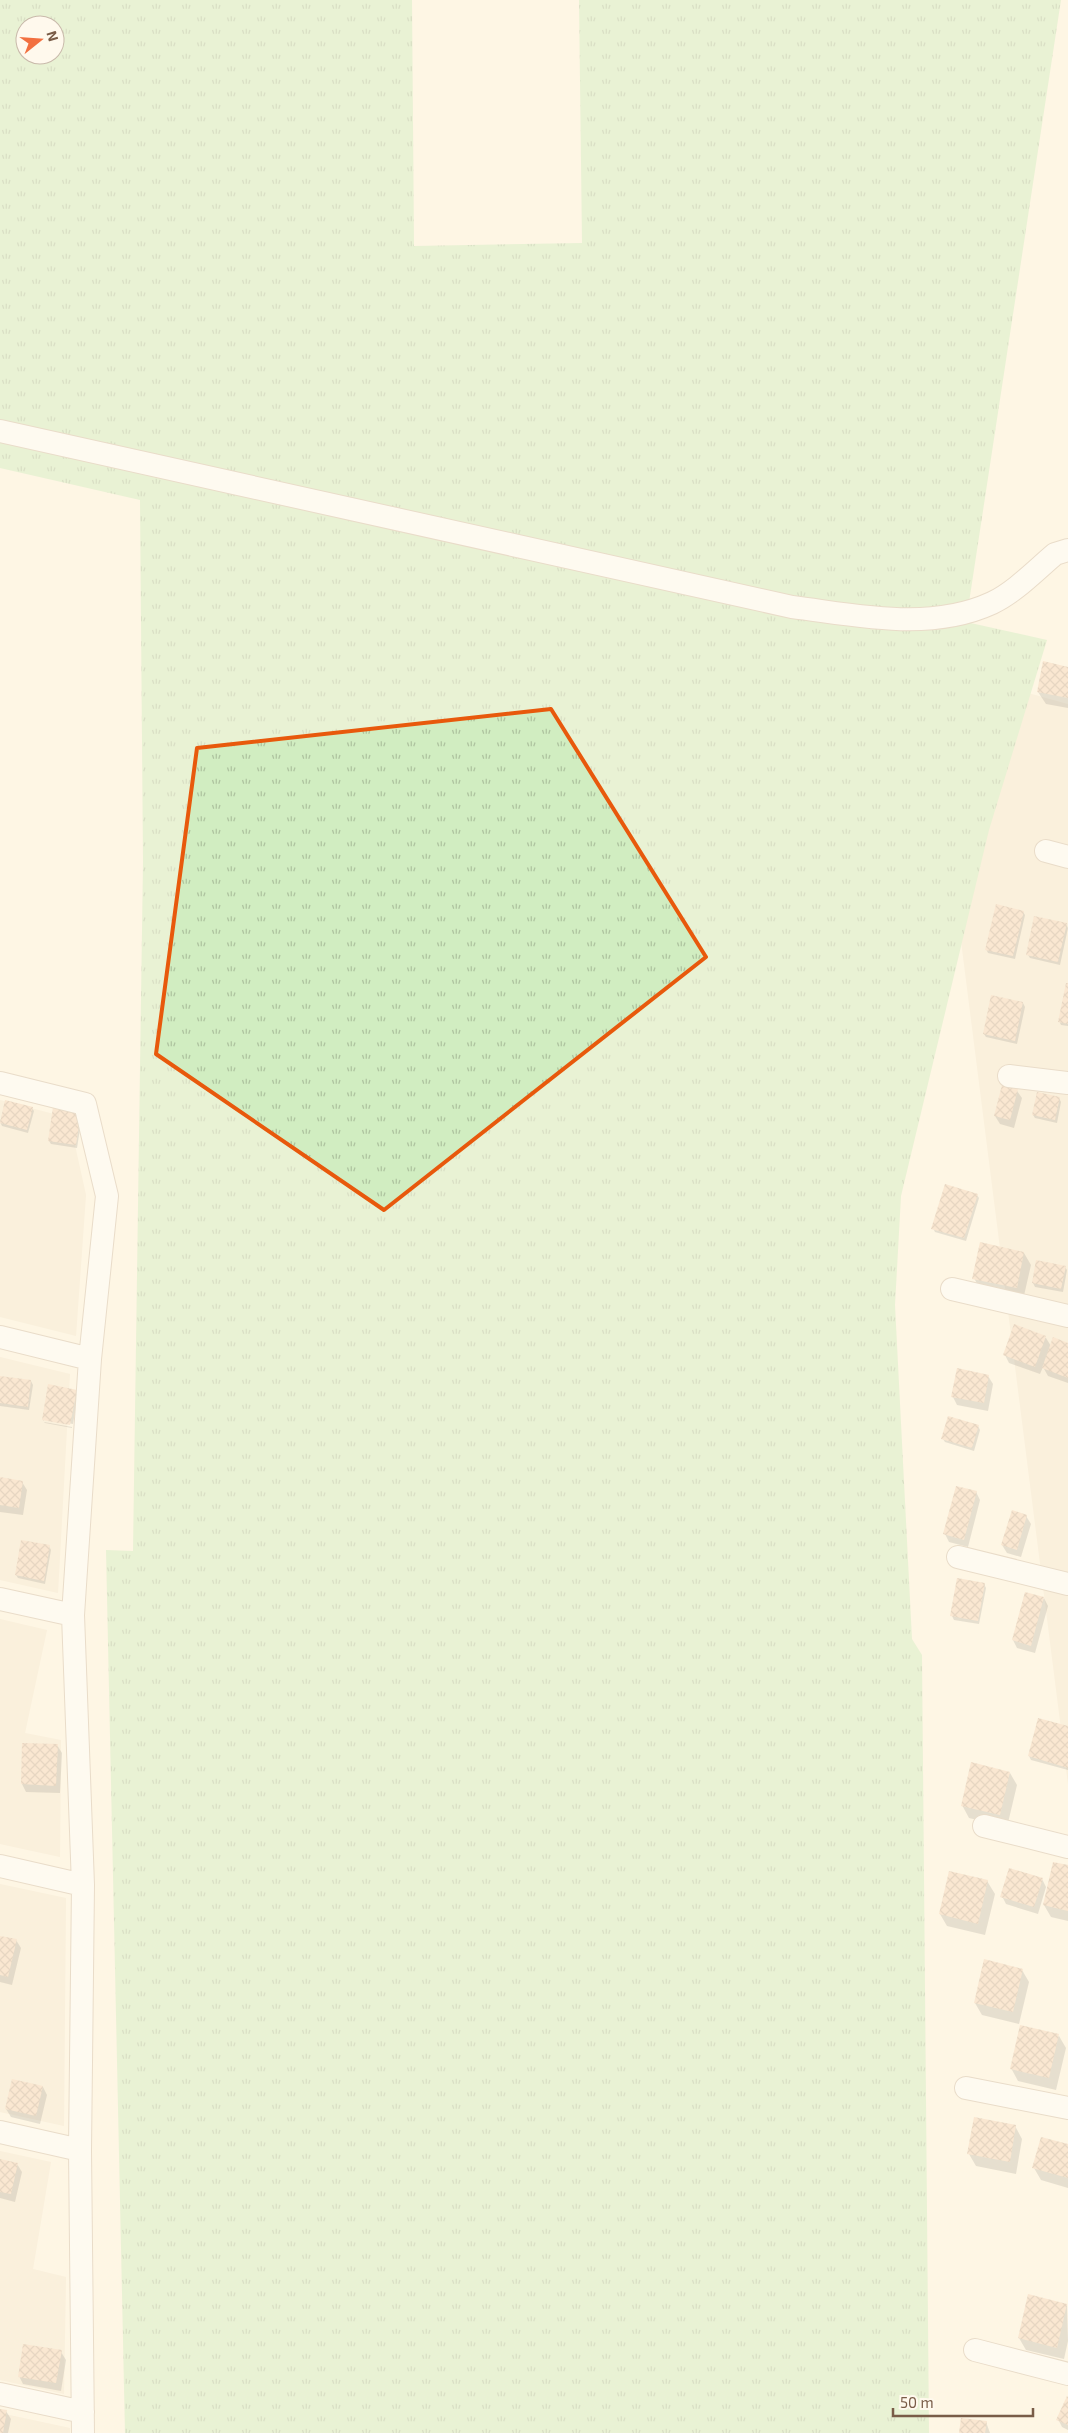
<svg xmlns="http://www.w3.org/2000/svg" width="1068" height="2433" font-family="'Exo 2',sans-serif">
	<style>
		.residential { fill: #f6e8d2 }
		.grass { fill: url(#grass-tufts); fill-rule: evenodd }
		.shadow { fill: #0003 }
		.building { fill: url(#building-cross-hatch) }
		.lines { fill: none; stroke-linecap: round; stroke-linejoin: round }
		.minor-casing { stroke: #d1bda9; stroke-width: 24 }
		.minor { stroke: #fff; stroke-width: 22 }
		.marked { fill: none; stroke: #e8590c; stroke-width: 4; stroke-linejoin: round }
	</style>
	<defs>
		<pattern id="grass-tufts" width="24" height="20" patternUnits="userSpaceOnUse" patternTransform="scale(1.25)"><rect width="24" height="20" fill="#d1edc1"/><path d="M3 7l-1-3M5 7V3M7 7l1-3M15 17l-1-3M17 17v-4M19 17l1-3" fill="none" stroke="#aec39f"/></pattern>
		<pattern id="building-cross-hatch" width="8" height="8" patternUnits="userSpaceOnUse" patternTransform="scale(1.25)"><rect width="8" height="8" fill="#f6d5ba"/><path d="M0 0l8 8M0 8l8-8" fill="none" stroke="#ccb099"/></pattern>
	</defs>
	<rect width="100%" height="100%" fill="#fef5e4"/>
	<path class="residential" d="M926,665L1068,704V1784Z
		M0,1100L69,1118L86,1195L76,1336L0,1317Z
		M0,1357L70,1374L58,1593L0,1580Z
		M0,1619L47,1630L25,1733L61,1740L60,1857L0,1844Z
		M0,1884L66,1898L64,2126L0,2112Z
		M0,2151L51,2162L33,2269L66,2277L64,2394L0,2380Z
		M0,2413L70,2428V2433H0Z"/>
	<path class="grass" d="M0,0H412L414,246L582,243L579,0H1061L966,622L1047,640L989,830L901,1196L895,1305L912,1639L922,1655L929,2433H125L106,1550L133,1551L143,862L140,500L0,468ZM25,25H55V55H25Z"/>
	<path class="shadow" d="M1068,668V708L1046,704L1038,692Z
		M1023,912L1025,915L1015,959L988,953L986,949Z
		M1066,924L1068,928L1060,965L1030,958L1028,955Z
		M1068,985V1026L1061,1025L1059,1021Z
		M1023,1003L1025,1007L1017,1044L986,1037L984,1034Z
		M1017,1091L1022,1098L1014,1128L1000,1124L995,1116Z
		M1059,1098L1061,1102L1057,1123L1035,1118L1033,1115Z
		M6,1101L32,1108L34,1111L28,1133L2,1126L0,1122Z
		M82,1116L77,1148L51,1144L49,1141Z
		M977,1195L979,1198L966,1241L935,1232L933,1228Z
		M1024,1253L1031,1265L1023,1300L981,1291L974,1278Z
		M1065,1267L1067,1270L1063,1292L1035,1287L1033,1283Z
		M1015,1326L1046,1338L1051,1346L1068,1344V1383L1048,1376L1043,1367L1040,1374L1009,1363L1005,1355Z
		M988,1376L993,1384L988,1411L957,1405L953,1397Z
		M0,1377L31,1381L33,1385L29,1410L0,1406Z
		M49,1386L76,1391L78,1394L73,1424L44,1419V1421L43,1420Z
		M44,1422L72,1427V1428L45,1423Z
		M978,1426L980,1430L974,1451L945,1442L943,1439Z
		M0,1479L22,1482L27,1490L23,1515L0,1512Z
		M976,1492L980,1500L968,1547L949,1542L945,1534Z
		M1026,1516L1031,1524L1021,1557L1007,1553L1002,1545Z
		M49,1546L51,1550L45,1584L18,1578L16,1575Z
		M984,1584L986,1588L979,1624L954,1620L952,1616Z
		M1044,1598L1048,1606L1035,1653L1017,1648L1013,1640Z
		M1068,1727V1770L1031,1760L1029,1756Z
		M57,1745L62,1753L60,1793L26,1792L22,1784Z
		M1010,1773L1017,1785L1007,1827L969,1818L962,1805Z
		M1068,1867V1921L1051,1917L1044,1905Z
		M1042,1879L1046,1887L1038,1914L1006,1904L1002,1896Z
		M987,1881L995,1894L985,1935L947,1926L940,1914Z
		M0,1937L16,1940L21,1948L12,1985L0,1982Z
		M1022,1970L1029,1982L1019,2024L982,2015L975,2003Z
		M1059,2036L1066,2048L1056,2090L1018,2081L1011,2068Z
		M43,2087L47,2095L40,2124L11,2117L6,2109Z
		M1015,2126L1022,2139L1016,2174L976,2166L969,2154Z
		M1068,2146V2188L1041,2180L1034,2168Z
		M0,2160L17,2164L22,2172L15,2202L0,2198Z
		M1067,2305L1068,2341L1064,2359L1026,2350L1019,2338Z
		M61,2352L66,2360L61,2391L23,2384L19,2376Z
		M1068,2398V2430L1062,2427L1058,2419Z
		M0,2410L6,2411L11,2419L8,2433H0Z
		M986,2422L990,2433H960Z"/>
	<path class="building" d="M1043,661L1068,667V698L1037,692Z
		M996,904L1024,911L1013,956L985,950Z
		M1034,916L1067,923L1058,962L1026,955Z
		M1066,983H1068V1024L1058,1022Z
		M991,995L1023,1002L1015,1041L983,1034Z
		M1002,1085L1018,1089L1010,1120L994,1116Z
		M1037,1092L1060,1097L1055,1120L1032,1115Z
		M5,1100L33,1107L27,1130L0,1123Z
		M53,1107L81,1111L76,1145L48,1141Z
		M945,1184L978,1194L964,1238L931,1229Z
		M980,1242L1024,1252L1017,1288L972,1279Z
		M1036,1260L1066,1266L1061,1289L1032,1283Z
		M1014,1324L1046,1336L1035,1367L1003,1355Z
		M1053,1337L1068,1343V1378L1042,1368Z
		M957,1368L989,1375L984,1403L951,1397Z
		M0,1376L31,1380L28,1407L0,1403Z
		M48,1384L77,1390L70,1425L42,1420Z
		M948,1416L979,1425L972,1448L941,1439Z
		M0,1477L23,1481L19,1508L0,1505Z
		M956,1486L977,1491L964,1540L943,1534Z
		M1012,1510L1027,1515L1017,1550L1001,1545Z
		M21,1540L50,1545L44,1581L15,1575Z
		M957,1578L985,1583L978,1621L950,1616Z
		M1025,1592L1044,1597L1031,1646L1012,1640Z
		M1038,1718L1068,1726V1768L1028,1756Z
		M22,1743L58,1744L56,1786L21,1784Z
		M971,1762L1010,1772L1000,1815L961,1806Z
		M1053,1862L1068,1865V1911L1043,1905Z
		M1009,1868L1043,1878L1034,1907L1000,1897Z
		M949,1871L988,1880L978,1924L939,1914Z
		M0,1936L17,1939L8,1977L0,1975Z
		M984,1959L1023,1969L1013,2012L974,2003Z
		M1020,2025L1059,2034L1049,2078L1010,2069Z
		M12,2079L43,2086L36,2116L5,2109Z
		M974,2117L1016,2125L1010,2162L967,2154Z
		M1041,2137L1068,2144V2178L1032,2168Z
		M0,2159L18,2163L11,2194L0,2192Z
		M1028,2294L1067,2304L1057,2348L1018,2338Z
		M23,2344L62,2350L56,2383L18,2377Z
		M1067,2396L1068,2397V2425L1056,2420Z
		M0,2409L7,2410L3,2433H0Z
		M961,2418L987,2421L985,2433H959Z"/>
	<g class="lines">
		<defs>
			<path id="minor" d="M0,431L792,607C857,615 929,632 992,603C1015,592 1036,570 1055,554L1068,550
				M1046,851L1068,857
				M1009,1076L1068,1083
				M0,1083L85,1104L107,1196L90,1359L73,1615L83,1885L80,2150L83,2433
				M952,1289L1068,1316
				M0,1337L90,1359
				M958,1557L1068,1584
				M0,1599L73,1615
				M984,1826L1068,1847
				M0,1866L83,1885
				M966,2088L1068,2108
				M0,2132L80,2150
				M975,2350L1068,2374
				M0,2394L83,2412"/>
		</defs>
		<use href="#minor" class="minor-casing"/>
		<use href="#minor" class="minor"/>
	</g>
	<path d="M0 0H1068V2433H0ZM551,709L706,957L384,1210L156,1054L197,748Z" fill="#fef5e4" fill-opacity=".55" fill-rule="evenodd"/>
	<path class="marked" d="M551,709L706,957L384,1210L156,1054L197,748Z"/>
	<g transform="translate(40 40) rotate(73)"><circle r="24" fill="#fff9ed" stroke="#c9baab"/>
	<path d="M0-4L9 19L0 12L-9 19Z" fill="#f27040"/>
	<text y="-8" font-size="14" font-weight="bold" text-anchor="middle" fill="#795c47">N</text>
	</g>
	<path d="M893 2408v8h140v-8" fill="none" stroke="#795c47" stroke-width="2.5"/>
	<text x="900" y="2408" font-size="15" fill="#795c47" stroke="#fff9ed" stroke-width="4" paint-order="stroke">50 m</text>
</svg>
